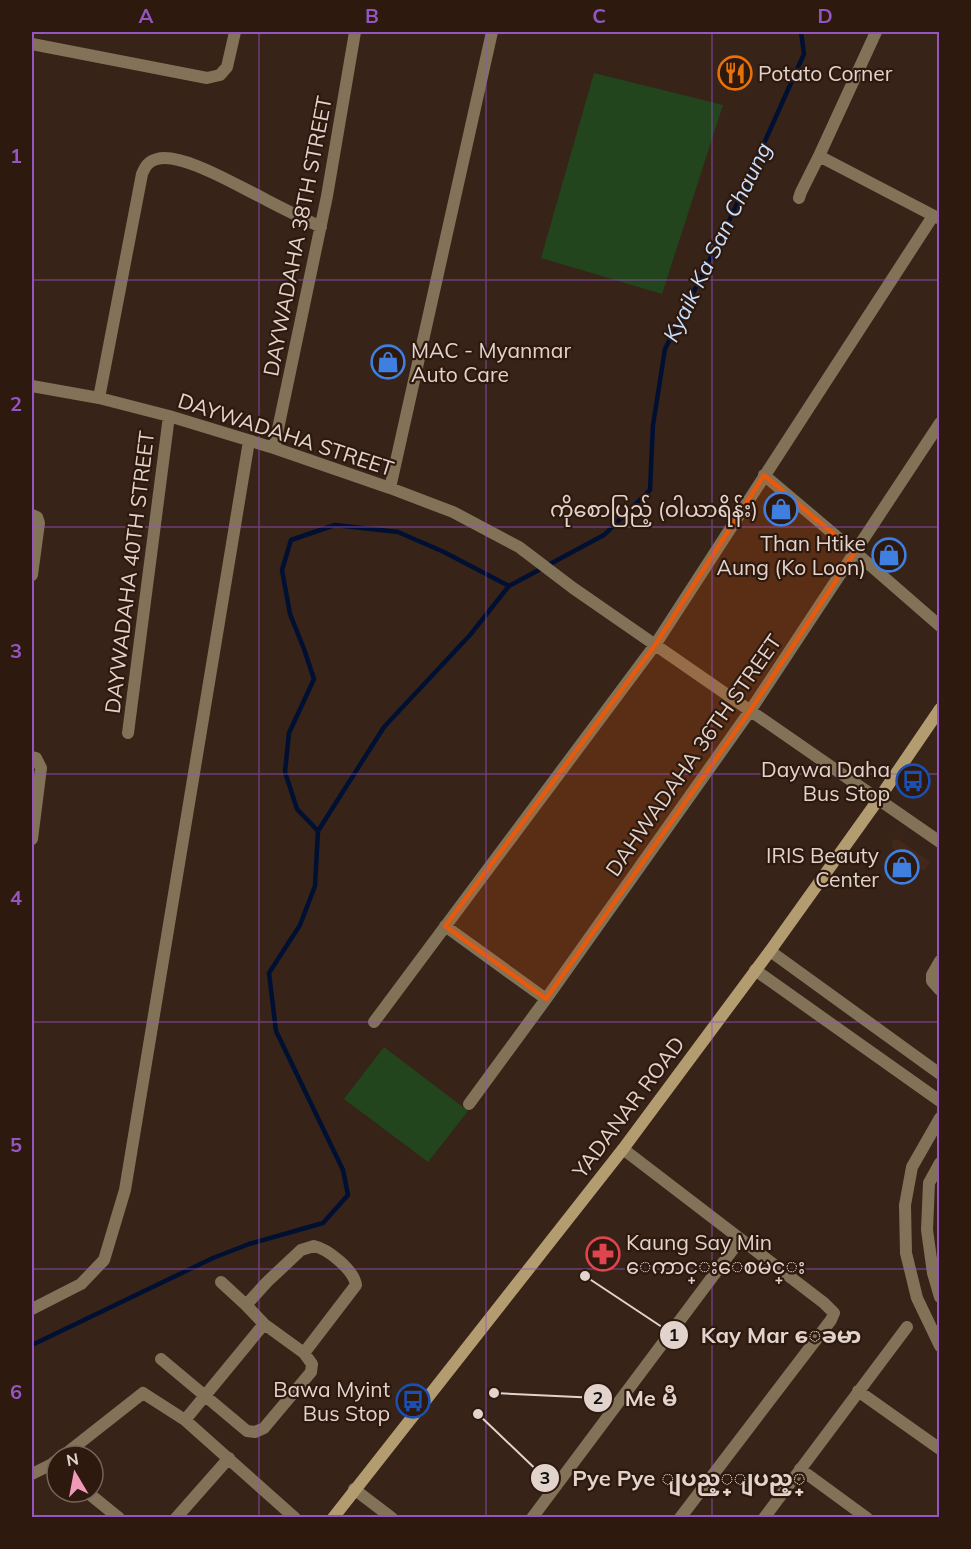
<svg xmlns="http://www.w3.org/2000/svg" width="971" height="1549" font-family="Mulish,'Noto Sans Myanmar',sans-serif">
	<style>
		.built { fill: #422818 }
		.grass { fill: #22451e }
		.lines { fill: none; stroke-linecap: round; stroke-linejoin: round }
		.stream { stroke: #001033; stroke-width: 4.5 }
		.minor { stroke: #817258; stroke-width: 12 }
		.secondary { stroke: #b49c71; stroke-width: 12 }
		.marked { fill: #e8590c; fill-opacity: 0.2; stroke: #e8590c; stroke-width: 4.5; stroke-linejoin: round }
		.grid { fill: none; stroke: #9556c2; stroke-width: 1.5; stroke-opacity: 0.55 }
		.labels { text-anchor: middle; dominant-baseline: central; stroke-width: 4.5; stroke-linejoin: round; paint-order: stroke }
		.poi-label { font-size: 21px; fill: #e2d4cd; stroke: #2d190e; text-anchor: end }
		.street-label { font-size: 21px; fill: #e2d4cd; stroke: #2d190e }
		.water-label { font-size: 22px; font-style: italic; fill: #c9dfff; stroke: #2d190e }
		.leader { fill: none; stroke: #e2d4cd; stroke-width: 2 }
		.callout-dot { fill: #e2d4cd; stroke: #2d190e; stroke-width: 2 }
		.mark-label { font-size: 18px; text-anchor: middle; font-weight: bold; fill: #111 }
		.callout-label { font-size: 22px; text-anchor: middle; font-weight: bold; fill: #e2d4cd; stroke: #2d190e; stroke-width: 4.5; stroke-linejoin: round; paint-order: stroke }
		.neatline { fill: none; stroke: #9556c2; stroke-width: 2 }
		.grid-label { font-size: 20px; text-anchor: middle; font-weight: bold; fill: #9556c2 }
	</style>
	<rect width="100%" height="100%" fill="#372317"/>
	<path class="built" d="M894,839L897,840L898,839L930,862L924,871L891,848L893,846L891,844Z"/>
	<path class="grass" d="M594,73L723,105L662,294L541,258Z
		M384,1047L468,1111L428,1162L344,1099Z"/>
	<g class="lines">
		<path class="stream" d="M318,831L297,809L285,772L289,733L314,679L304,649L290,614L282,570L291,540L335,525L398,532L444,552L509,586
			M32,1345L213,1258L249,1244L323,1223L348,1195L343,1170L276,1031L269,973L300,925L315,886L318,831L384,727L470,635L509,586L604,535L650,490L653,425L665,349L730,219L804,54L801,32"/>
		<path class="minor" d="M876,32L819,156L938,218
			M32,44L207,78L220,75L227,67L235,32
			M799,198L801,192L819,156
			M32,386L99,398L169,416L274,448L390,488L453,512L519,547L573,588L940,842
			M99,398L142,174C145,167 148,161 157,159C181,152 236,185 259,196C279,207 300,217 321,227
			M274,448L327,196L355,32
			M764,475L855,552L940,626
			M390,488L492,32
			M32,515L37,517L39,523L32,575
			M128,733L169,416
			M32,757L36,758L41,768L32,839
			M445,926L546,999
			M770,951L940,1074
			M940,961L932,975V981L940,990
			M755,970L940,1101
			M374,1022L655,645L933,216
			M469,1104L546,999L750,711L940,423
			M940,1118L912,1167L905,1205L906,1253L917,1298L940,1346
			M623,1149L824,1303L834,1313L831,1320L680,1518
			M940,1163L929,1183L927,1230L933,1273L940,1297
			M314,1246C328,1249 354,1270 356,1285L304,1353L264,1324L246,1305L267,1282L301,1250Z
			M221,1282L246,1305
			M32,1309L81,1284L104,1260L125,1190L249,441
			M161,1359L247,1431L255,1432L264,1428L311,1372L312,1364L304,1353
			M858,1391L940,1449
			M185,1420L264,1324
			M63,1456L143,1393L185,1420L295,1518
			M800,1469L867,1518
			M32,1474L52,1464L57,1460
			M354,1489L392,1518
			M87,1492L119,1518
			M176,1518L229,1458
			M532,1518L740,1240
			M764,1518L907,1327"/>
		<path class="secondary" d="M333,1518L623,1149L770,951L878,800L940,709"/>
	</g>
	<path class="marked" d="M764,475L855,552L750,711L546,999L445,926L655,645Z"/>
	<path class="grid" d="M259,32V1518M486,32V1518M712,32V1518M32,280H940M32,527H940M32,774H940M32,1022H940M32,1269H940"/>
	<defs>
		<symbol id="restaurant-ring" viewBox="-11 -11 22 22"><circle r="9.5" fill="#2d190e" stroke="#e8710a" stroke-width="1.5"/><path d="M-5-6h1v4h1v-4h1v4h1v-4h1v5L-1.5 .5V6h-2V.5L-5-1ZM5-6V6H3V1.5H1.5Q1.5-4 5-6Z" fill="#e8710a"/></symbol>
		<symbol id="shop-ring" viewBox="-11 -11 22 22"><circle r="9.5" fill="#2d190e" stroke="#3f7fe0" stroke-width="1.5"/><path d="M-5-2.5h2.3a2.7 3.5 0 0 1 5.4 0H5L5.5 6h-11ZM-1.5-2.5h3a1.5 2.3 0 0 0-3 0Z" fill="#3f7fe0"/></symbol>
		<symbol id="bus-ring" viewBox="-11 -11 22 22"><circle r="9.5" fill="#2d190e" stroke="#1a4fb4" stroke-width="1.5"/><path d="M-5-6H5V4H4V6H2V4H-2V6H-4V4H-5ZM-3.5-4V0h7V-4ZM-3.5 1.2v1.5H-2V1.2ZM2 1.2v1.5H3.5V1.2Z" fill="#1a4fb4"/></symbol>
		<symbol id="pharmacy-ring" viewBox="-11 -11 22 22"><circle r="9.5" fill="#2d190e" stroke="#e0444e" stroke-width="1.5"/><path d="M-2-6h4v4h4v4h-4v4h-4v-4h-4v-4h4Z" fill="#e0444e"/></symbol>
	</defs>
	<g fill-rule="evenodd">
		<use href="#restaurant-ring" x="716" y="54" width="38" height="38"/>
		<use href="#shop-ring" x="369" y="343" width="38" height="38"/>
		<use href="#shop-ring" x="762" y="490" width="38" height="38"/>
		<use href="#shop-ring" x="870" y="536" width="38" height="38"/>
		<use href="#bus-ring" x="894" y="762" width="38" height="38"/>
		<use href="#shop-ring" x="883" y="848" width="38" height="38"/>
		<use href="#pharmacy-ring" x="584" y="1235" width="38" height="38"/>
		<use href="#bus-ring" x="394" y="1382" width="38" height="38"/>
	</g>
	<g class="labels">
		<g class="poi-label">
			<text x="758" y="73" text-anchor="start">Potato Corner</text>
			<text x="411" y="350" text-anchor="start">MAC - Myanmar<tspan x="411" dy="24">Auto Care</tspan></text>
			<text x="758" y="509">ကိုစောပြည့် (ဝါယာရိန်း)</text>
			<text x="866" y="543">Than Htike<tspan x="866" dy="24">Aung (Ko Loon)</tspan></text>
			<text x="890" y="769">Daywa Daha<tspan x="890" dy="24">Bus Stop</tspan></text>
			<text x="879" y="855">IRIS Beauty<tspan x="879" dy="24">Center</tspan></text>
			<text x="626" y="1242" text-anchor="start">Kaung Say Min<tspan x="626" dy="24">ေကာင္းေစမင္း</tspan></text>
			<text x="390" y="1389">Bawa Myint<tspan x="390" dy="24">Bus Stop</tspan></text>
		</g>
		<g class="street-label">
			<text transform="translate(297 236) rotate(-79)">DAYWADAHA 38TH STREET</text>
			<text transform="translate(286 434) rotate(18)">DAYWADAHA STREET</text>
			<text transform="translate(129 572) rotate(-83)">DAYWADAHA 40TH STREET</text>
			<text transform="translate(693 755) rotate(-55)">DAHWADAHA 36TH STREET</text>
			<text transform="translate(628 1107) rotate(-53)">YADANAR ROAD</text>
		</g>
		<g class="water-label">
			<text transform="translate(717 242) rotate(-64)">Kyaik Ka San Chaung</text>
		</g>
	</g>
	<path class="leader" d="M585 1276L674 1335M494 1393L598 1398M478 1414L545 1478"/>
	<g class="callout-dot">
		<circle cx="585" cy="1276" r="6"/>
		<circle cx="494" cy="1393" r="6"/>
		<circle cx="478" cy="1414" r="6"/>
		<circle cx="674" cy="1335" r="15"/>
		<circle cx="598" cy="1398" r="15"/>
		<circle cx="545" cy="1478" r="15"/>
	</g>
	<g class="mark-label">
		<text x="674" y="1341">1</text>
		<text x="598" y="1404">2</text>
		<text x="545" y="1484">3</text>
	</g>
	<g class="callout-label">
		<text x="781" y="1343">Kay Mar ေခမာ</text>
		<text x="651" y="1406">Me မီ</text>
		<text x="689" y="1486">Pye Pye ျပည့္ျပည့္</text>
	</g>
	<rect width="971" height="1549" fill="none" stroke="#2d190e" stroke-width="66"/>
	<g transform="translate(75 1474) rotate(350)"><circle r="28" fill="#2d190e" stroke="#75645a" stroke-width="1.5"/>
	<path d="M0-4.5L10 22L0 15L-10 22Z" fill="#f09ab7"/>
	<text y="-9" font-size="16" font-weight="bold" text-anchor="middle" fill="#e2d4cd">N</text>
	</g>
	<rect x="33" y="33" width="905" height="1483" class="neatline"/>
	<g class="grid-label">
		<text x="146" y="23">A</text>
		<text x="372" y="23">B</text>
		<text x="599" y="23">C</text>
		<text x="825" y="23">D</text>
		<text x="16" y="163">1</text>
		<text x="16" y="411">2</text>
		<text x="16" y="658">3</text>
		<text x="16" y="905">4</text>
		<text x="16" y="1152">5</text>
		<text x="16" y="1399">6</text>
	</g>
</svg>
